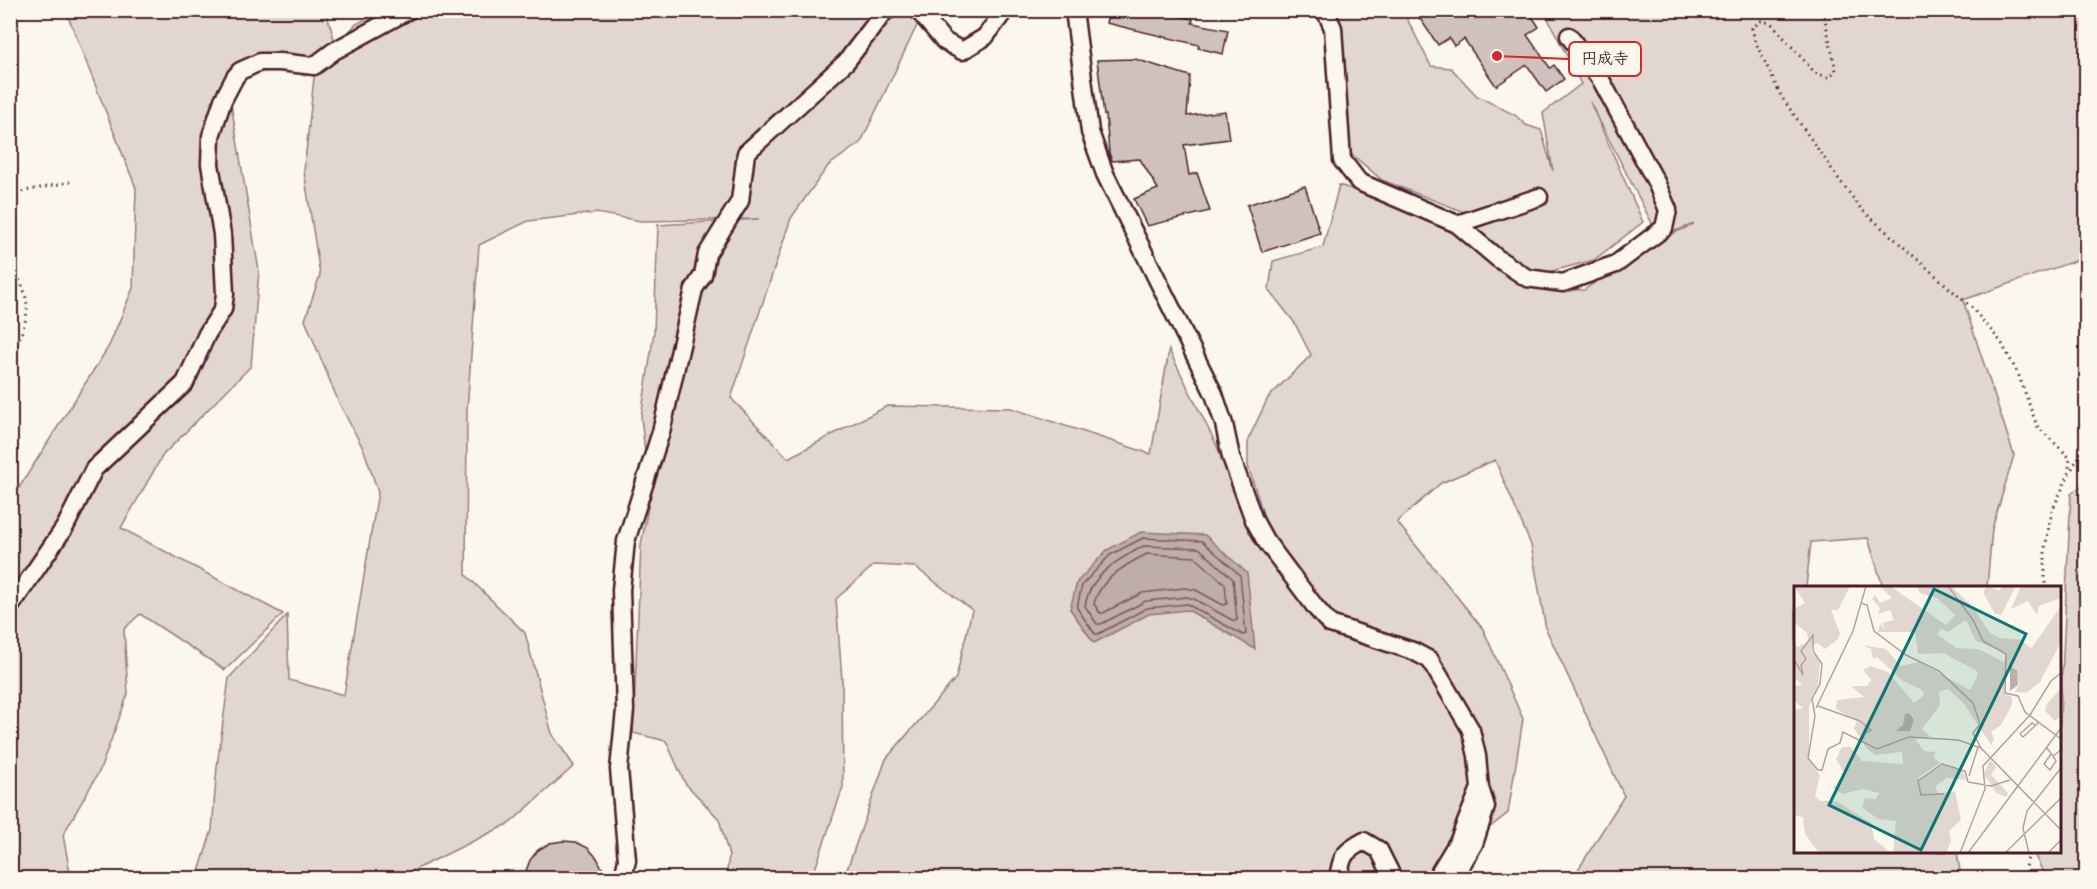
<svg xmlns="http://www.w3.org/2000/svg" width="2097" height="889" font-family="'Balsamiq Sans','Klee One',sans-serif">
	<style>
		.green { fill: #e2d7d0; stroke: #967b7e; stroke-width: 1.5 }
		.water { fill: #bfadaa; stroke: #907477; stroke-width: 1.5 }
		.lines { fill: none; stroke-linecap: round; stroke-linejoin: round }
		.shore { stroke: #79585e; stroke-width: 1.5 }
		.building { fill: #cfc2bc; stroke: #4a1f2b; stroke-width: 1.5 }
		.street-casing { stroke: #4a1f2b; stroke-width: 21 }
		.path { stroke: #4a1f2b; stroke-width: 3; stroke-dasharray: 1.5 4.5; stroke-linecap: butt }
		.street { stroke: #fbf7ec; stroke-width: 16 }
		.inset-road { fill: none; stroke: #b4a19f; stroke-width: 1.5 }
		.view { fill: #0f766e; fill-opacity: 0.15; stroke: #0f766e; stroke-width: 3 }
		.inset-edge { fill: none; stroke: #4a1f2b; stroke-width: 3 }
		.leader { fill: none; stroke: #d62828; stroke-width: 2 }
		.callout-dot { fill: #d62828; stroke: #fbf7ec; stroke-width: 2 }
		.callout { fill: #fbf7ec; stroke: #d62828; stroke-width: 2 }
		.callout-label { font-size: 16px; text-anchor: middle; font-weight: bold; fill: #4a1f2b }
	</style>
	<rect width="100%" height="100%" fill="#fbf7ec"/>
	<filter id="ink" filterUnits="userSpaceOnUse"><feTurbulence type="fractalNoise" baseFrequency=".0167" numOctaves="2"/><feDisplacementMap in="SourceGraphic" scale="12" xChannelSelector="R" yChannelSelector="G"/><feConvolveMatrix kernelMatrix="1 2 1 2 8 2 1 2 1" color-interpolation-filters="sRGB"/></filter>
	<g filter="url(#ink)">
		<path class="green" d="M385,10L924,11L861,142L828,166L791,218L731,398L788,458L887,406L1011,408L1151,454L1169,350L1215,442L1256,538L1269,533L1248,466V440L1268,398L1311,355L1294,322L1269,290L1273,261L1323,247L1339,185L1430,215L1529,288L1584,290L1654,242L1694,224L1659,237L1590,102L1643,222L1594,260L1537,275L1471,228L1462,211L1382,180L1349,152L1343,99L1345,63L1336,11H1403L1431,66L1451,68L1477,96L1515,115L1526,125L1541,130L1553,171L1543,113L1581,84L1544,11H2086V257L1963,300L2014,455L1992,529L1987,587H1883L1868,538L1811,542L1806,587L1796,588V852H1957L1961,878H1575L1576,873L1624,796L1546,629L1531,545L1495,460L1441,483L1397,522L1483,629L1523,719L1508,813L1452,857L1444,878H844L886,759L956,678L972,610L915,567L874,565L836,599L842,680L843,787L812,878H726L729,856L719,819L685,783L666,741L633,733L641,545L650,496L641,417L654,332L658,225L759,219L641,221L596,213L528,221L479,245L467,410L466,575L525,633L552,734L574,766L510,823L408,873L411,878H197L212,830L217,766L229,678L287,615L289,680L344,695L378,492L364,450L339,403L305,320L320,275L304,171L315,68L356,24Z
			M66,11H326L334,39L314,66L228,76V86L259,271L251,366L163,455L121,528L283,614L225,670L140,614L124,629L128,694L100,770L63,835L71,878H11L10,502L109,346L133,288L136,188Z
			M2086,482V878H2046L2034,854L2035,852H2060V715L2071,494Z"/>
		<path class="water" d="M1141,532L1205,535L1247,573L1255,649L1188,610L1149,614L1094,643L1070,609L1077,582L1107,550Z"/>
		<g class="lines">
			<path class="shore" d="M1143,538L1202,541L1240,575L1246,634L1243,635L1187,604L1147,608L1098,634H1095L1077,608L1082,585L1110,555Z
				M1144,546L1199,548L1233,579L1237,620L1234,621L1194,599L1187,597L1146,601L1101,624H1097L1085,606C1090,575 1117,560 1144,546Z
				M1147,554L1195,557L1225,584L1227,604L1223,605L1196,590L1185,588L1142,593L1103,613H1100L1094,604C1099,580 1126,564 1147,554Z"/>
		</g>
		<path class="building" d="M1109,10L1158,11L1193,19L1192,23L1228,30L1223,54L1198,48L1199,45L1106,23Z
			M1414,10H1528L1539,27L1527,35L1550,68L1554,65L1564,79L1546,92L1527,65L1496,86L1464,39L1454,46L1449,38L1438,45Z
			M1135,59L1190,76L1187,116L1225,111L1229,139L1184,145L1189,175L1197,173L1210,211L1147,226L1134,199L1158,189L1140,159L1112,161L1109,153L1106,115H1104L1097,60Z
			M1305,186L1320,233L1262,252L1247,205Z
			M563,841L576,842L588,848L597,858L603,870L604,879H523L530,860L538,850L550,843Z"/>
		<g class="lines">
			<defs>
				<path id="street" d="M918,10L944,41L962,51L985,37L1005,10
					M1074,10L1090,132L1105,174L1214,394L1224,424L1231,457L1254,520L1265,540L1316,608L1330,624L1413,651L1430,660L1471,730L1477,756L1480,788L1486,807L1474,844L1455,876V878
					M1325,10L1333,28L1342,160L1359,182L1457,224L1497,258L1527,278L1563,283L1616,264L1664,228L1668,210L1656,182L1601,80L1569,36
					M1457,224L1539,197
					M10,607L65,527L94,469L185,383L207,334L223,309L225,294L222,234L210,164L211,136L223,100L235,77L240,71L260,62H280L314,66L334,51L409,10
					M623,878L627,860L619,769L625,710L621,590L626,541L661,432L694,289L703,275L707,254L740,201L746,153L846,62L885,11L888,10
					M1338,878C1342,856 1343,852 1364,841L1379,850L1393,878
					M1436,878L1459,840L1480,788"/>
			</defs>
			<use href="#street" class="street-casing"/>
			<path class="path" d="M1823,10L1836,71L1828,77L1815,73L1771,23L1761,21L1752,28L1755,41L1781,96L1838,178L1862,210L1972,308L2001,342L2019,376L2037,426L2070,458L2068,476L2052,511L2045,548V588
				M10,194L70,182
				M10,264C36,303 29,319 10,358
				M2069,474L2086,445
				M2024,878L2029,852"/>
			<use href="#street" class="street"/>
		</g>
	</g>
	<g transform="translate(1794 586)">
		<rect width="267" height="267" fill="#fbf7ec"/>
		<path d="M0,0H56L44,24H37L46,47L44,53L31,63L24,57L18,59L17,66L26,74L24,100L15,120V171L26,190L21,210L26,215H42L77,237L80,253L97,267H25L11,248L9,231L0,229V124L9,122L0,115V100L8,99L0,91V54L3,61L15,56L13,47L0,36V23L11,17ZM86,0H96L152,39L161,29L143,12L126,7L123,1L157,0L178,20L196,47L206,52L228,54L237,63L267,20V56L246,96L232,107L221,106L225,99L222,82L211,80V106L218,112V119L207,139L197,146L200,153L197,159L170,118L154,103L145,106L146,119L128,143L137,151L121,153L130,165L141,166L140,172L146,177L125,191L124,207L126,192L149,179L169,185L172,194L153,192L141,200L144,207L161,206L167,234L155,245L157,255L152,267H99L102,235L84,233L68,221L71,212L82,213L85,207L69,203L49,208L39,202L51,188L42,173L48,161H57L68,175L109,178L108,166L81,169L72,162L60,142L63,135L42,123L43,114L70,111L57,100H73L77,94L69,84L77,80L94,86L120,117L130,109L128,104L109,95L83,71L79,73L77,63L68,59L92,63L107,80L125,76L176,104L183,91V85L149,67L124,68L121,46H84L86,38L91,43L88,37L100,34L96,24L84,28L86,22L78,13L81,9L86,17L98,12ZM172,34L182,55L213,67L210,76L184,63L162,62L143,48L147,43L154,46ZM193,0L206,5L208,0H222L207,29L201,28L189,6ZM227,0H267V12L245,20L243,29L234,15L217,23ZM267,102V130L261,135L251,125L252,119ZM196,174L202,181L197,189L214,207L212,211L202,207L190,188Z" fill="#e2d7d0" fill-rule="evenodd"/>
		<path d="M216,80L223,84L224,99L216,105ZM115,127L120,134L116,145H102L109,139L111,128Z" fill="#bfadaa"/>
		<path class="inset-road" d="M154,0L179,34L189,55L212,68L211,107L224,110L231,126L267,153M67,17L73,19L80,45L112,69L145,85L179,117L186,138L179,147L187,162L267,244M0,73L9,89L7,79L12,73L7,65L19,49V65L28,78L26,98L18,113L21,130L14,172L24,184H28L34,163L46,157L49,146L83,163L115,151L164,154L187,162M24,120L66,135L77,144L69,148L70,153M22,122L59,45L72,0M226,148L229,151L245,136M226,148L238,137L241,139M252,161L259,170L267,164M257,168L250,178L256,184L262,175L259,170M175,190L184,161M174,196L197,200L216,194M150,208L127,209L124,195L148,178L171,185L174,196M166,267L191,203L189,180L236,129L257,95L267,87M174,267L267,142M211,267L267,212M235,267L229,242L233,225L267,182M254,267L267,254"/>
		<path class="view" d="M140,3L232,48L127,264L35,219Z"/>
		<rect width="267" height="267" class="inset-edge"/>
	</g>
	<path class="leader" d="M1497 56L1569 59"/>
	<circle class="callout-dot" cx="1497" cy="56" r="6"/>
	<rect class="callout" x="1569" y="42" width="72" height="34" rx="6"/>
	<g class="callout-label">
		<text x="1605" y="64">円成寺</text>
	</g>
	<rect width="2097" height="889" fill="none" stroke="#fbf7ec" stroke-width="36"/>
	<rect x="18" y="18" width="2061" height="853" fill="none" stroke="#4a1f2b" stroke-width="2" filter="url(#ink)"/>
</svg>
